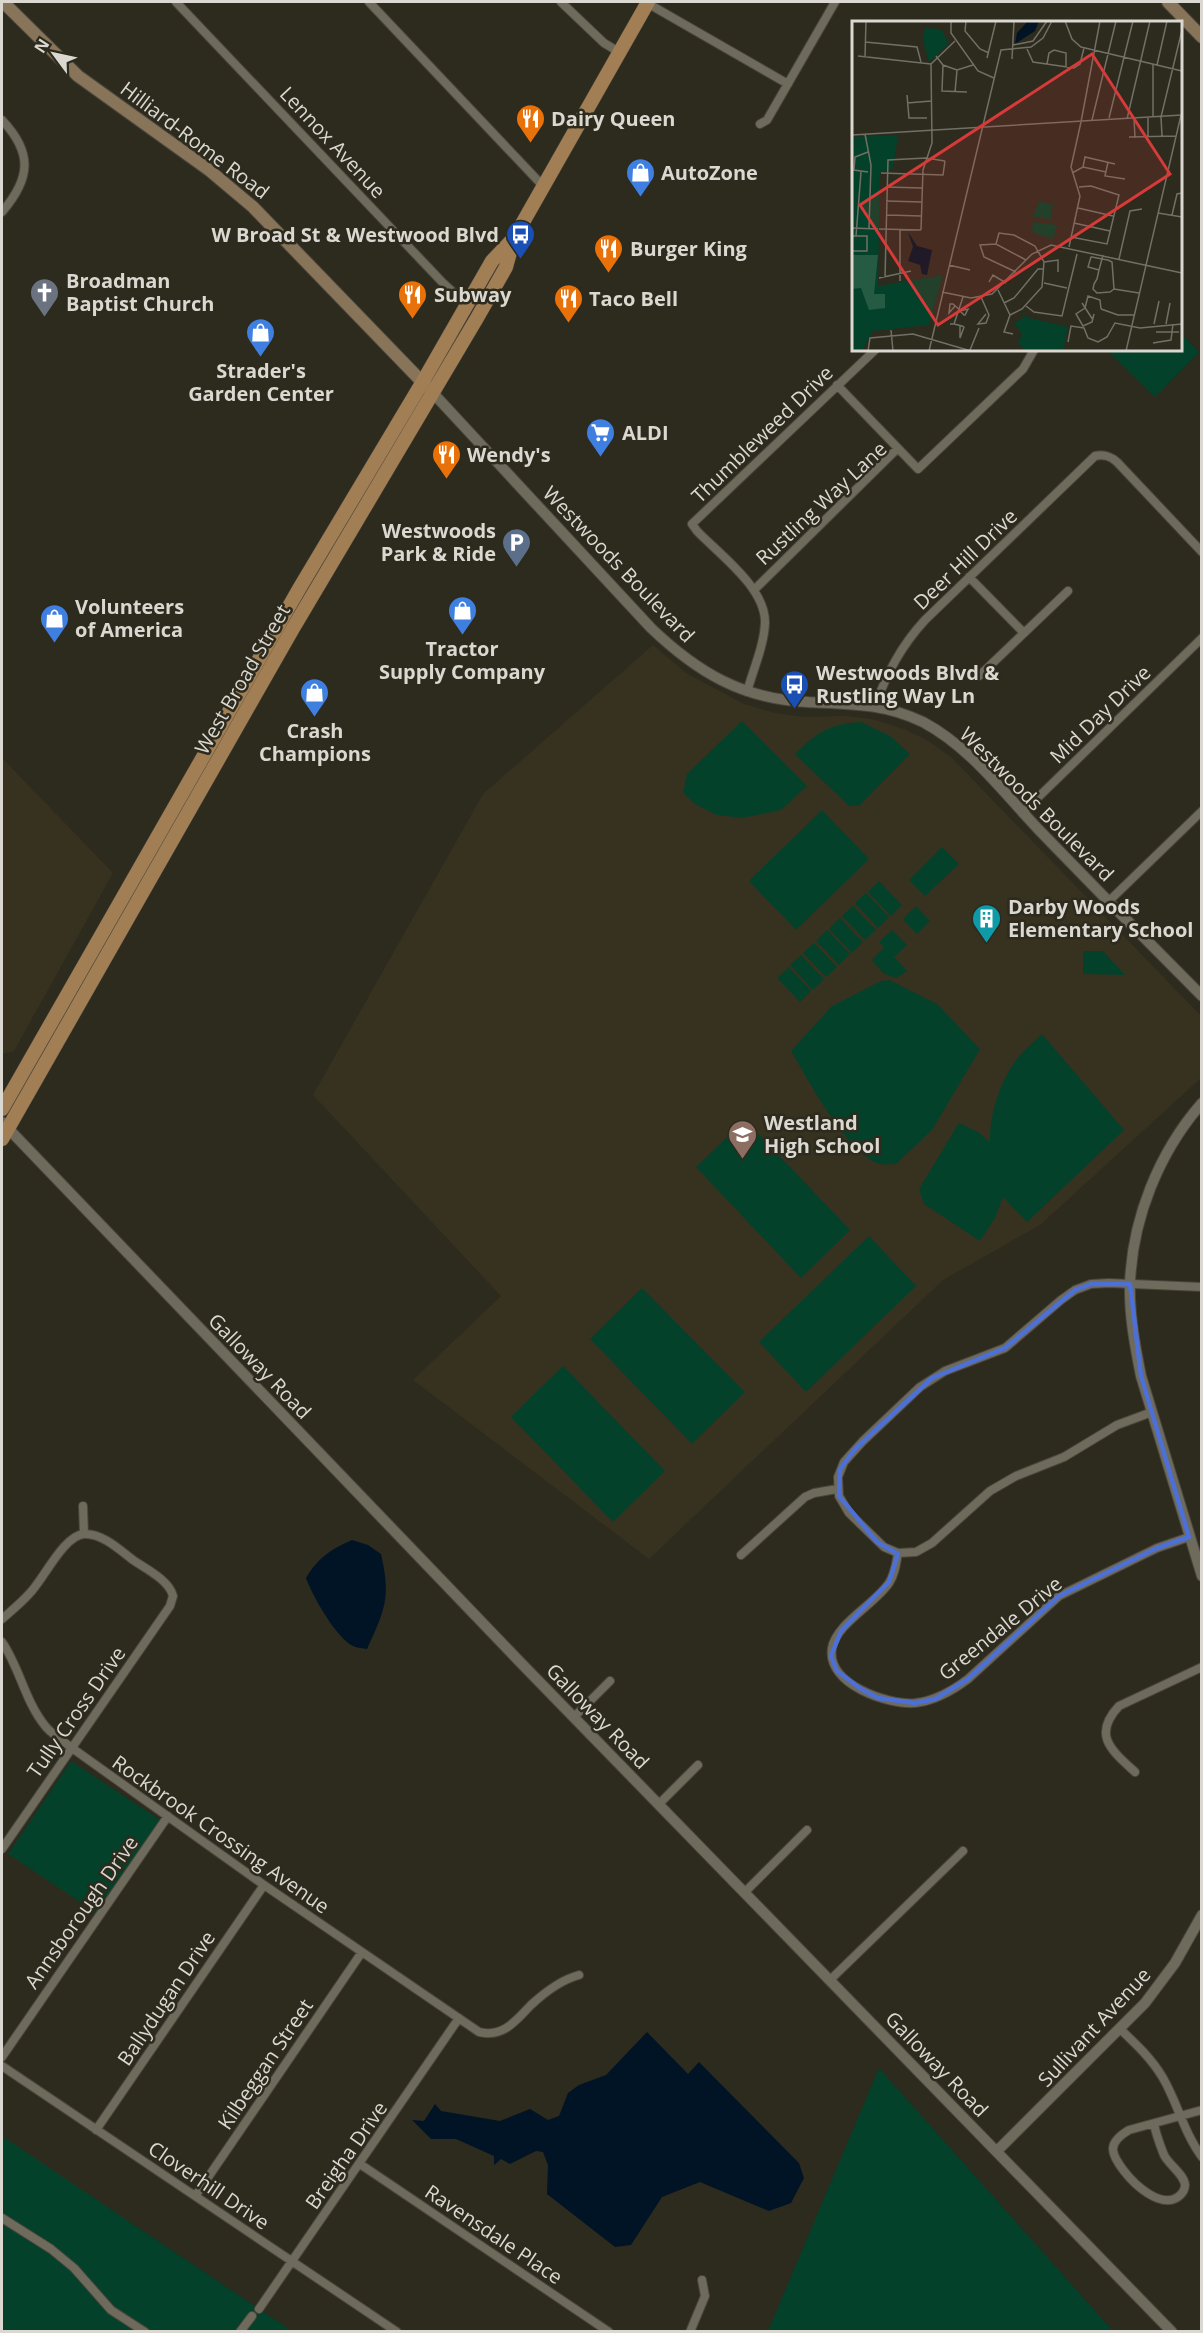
<svg xmlns="http://www.w3.org/2000/svg" width="1203" height="2333" font-family="'Open Sans',sans-serif">
	<style>
		.built { fill: #373220 }
		.green { fill: #04412a }
		.water { fill: #001426 }
		.lines { fill: none; stroke-linecap: round; stroke-linejoin: round }
		.minor-casing { stroke: #49453c; stroke-width: 10 }
		.tertiary-casing { stroke: #49453c; stroke-width: 12 }
		.secondary-casing { stroke: #49453c; stroke-width: 14 }
		.primary-casing { stroke: #49453c; stroke-width: 15 }
		.minor { stroke: #6e6a5c; stroke-width: 8 }
		.tertiary { stroke: #6e6a5c; stroke-width: 10 }
		.secondary { stroke: #887458; stroke-width: 12 }
		.primary { stroke: #a17e54; stroke-width: 14 }
		.marked { fill: none; stroke: #4c70d6; stroke-width: 4.5; stroke-linejoin: round }
		.labels { text-anchor: middle; dominant-baseline: central; stroke-width: 5; stroke-linejoin: round; paint-order: stroke }
		.poi-label { font-size: 20px; font-weight: bold; fill: #dad8d0; stroke: #2d2a1e; text-anchor: start }
		.street-label { font-size: 20px; fill: #dad8d0; stroke: #2d2a1e }
		.inset-road { fill: none; stroke: #727065; stroke-width: 1.5 }
		.view { fill: #d63a39; fill-opacity: 0.15; stroke: #d63a39; stroke-width: 3 }
		.inset-edge { fill: none; stroke: #dad8d0; stroke-width: 3 }
	</style>
	<rect width="100%" height="100%" fill="#2d2a1e"/>
	<path class="built" d="M653,645L686,673L744,704L775,713L804,717L846,716L872,719L904,729L930,742L951,757L1201,1016V1078L1040,1225L943,1280L649,1559L413,1380L501,1296L313,1095L483,794Z
		M2,758L113,873L14,1051L2,1054Z"/>
	<path class="green" d="M1181,333L1199,352L1155,397L1109,352L1111,350H1180Z
		M742,721L807,786L781,810L742,818L717,815L695,804L683,793L687,774Z
		M861,722L890,736L910,754L859,806H849L795,754C817,732 830,724 861,722Z
		M822,810L869,859L796,930L749,881Z
		M942,847L959,864L925,896L909,880Z
		M879,881L902,905L891,916L868,892Z
		M866,893L889,917L878,928L855,903Z
		M853,906L876,930L865,940L842,916Z
		M916,906L930,921L917,934L903,919Z
		M840,918L863,942L852,953L829,929Z
		M827,930L850,954L839,965L816,941Z
		M892,930L907,945L894,957L907,971L896,978L883,973L872,960L884,947L879,942Z
		M814,943L837,967L826,977L803,953Z
		M1083,951H1103L1125,975L1083,974Z
		M801,955L824,979L813,990L790,965Z
		M789,967L811,991L800,1002L777,978Z
		M889,980L937,1004L980,1049L932,1130L896,1164C891,1164 886,1165 881,1164C848,1157 808,1079 791,1051L832,1006L881,981Z
		M1042,1034L1124,1130L1027,1222L1003,1197L995,1218L980,1241L924,1204L919,1189L959,1123L978,1132L990,1142C989,1114 1002,1075 1021,1054C1028,1047 1035,1040 1042,1034Z
		M745,1120L850,1230L801,1278L696,1167Z
		M869,1236L916,1286L806,1392L759,1342Z
		M642,1288L745,1392L692,1444L590,1339Z
		M563,1366L665,1471L613,1522L511,1417Z
		M71,1761L160,1820L98,1914L8,1854Z
		M879,2068L1113,2331H768Z
		M2,2136L292,2331H2Z"/>
	<path class="water" d="M352,1540L368,1545L381,1554C391,1598 385,1609 367,1649C363,1648 357,1648 353,1646C337,1639 312,1595 306,1578C318,1558 331,1549 352,1540Z
		M647,2032L688,2074L699,2062L799,2163L804,2178L791,2203L769,2211L700,2182L662,2197L631,2245L615,2247L547,2194L548,2165L543,2152L536,2151L510,2164L501,2159L494,2165V2156L456,2139H431L412,2120L424,2121L435,2104L441,2111L500,2121L530,2109L548,2120L559,2116L568,2093L579,2085L606,2075Z"/>
	<g class="lines">
		<defs>
			<path id="minor" d="M176,2L443,283L467,305
				M369,2L543,186
				M561,2L604,43L619,52
				M647,3L788,84
				M2,120C33,153 31,178 2,212
				M760,124L767,120L835,2
				M837,385L918,469L1023,369L1034,350
				M969,577L1024,633
				M754,590L897,449
				M979,676L1068,591
				M747,692C753,670 764,646 765,623C766,588 720,555 697,531L692,524L875,350
				M875,706C887,673 901,646 925,620L1095,456C1104,454 1110,456 1117,462L1202,552
				M1022,813L1202,638
				M1108,902L1202,811
				M1152,1412L1117,1425L1064,1457L1016,1476L990,1491L932,1543L916,1552L898,1553L884,1547L849,1513L839,1496L838,1477L844,1462L863,1441L920,1387L945,1371L1005,1348L1061,1300L1075,1290L1091,1284L1109,1283L1202,1287
				M83,1506L84,1534
				M898,1553C896,1564 895,1574 889,1583C875,1604 836,1624 832,1648C826,1684 887,1705 915,1703C935,1701 952,1691 968,1679L1059,1596L1157,1548L1189,1537
				M741,1555L805,1497L814,1493L837,1489
				M2,1619C11,1611 21,1603 29,1594C44,1579 63,1536 84,1534C102,1533 120,1550 133,1560C146,1569 169,1580 173,1596L170,1606L2,1849
				M2,1642C20,1668 25,1702 46,1727C53,1735 63,1741 72,1748L264,1885L479,2032C504,2038 516,2020 531,2005C545,1992 561,1980 579,1975
				M574,1717L610,1681
				M1135,1772C1111,1750 1092,1735 1119,1706L1202,1667
				M659,1804L698,1765
				M745,1892L807,1830
				M830,1980L963,1851
				M1120,2029C1136,2044 1152,2059 1163,2078C1178,2104 1184,2133 1202,2157
				M2,2057L168,1816
				M2,2066L397,2332
				M1154,2124C1156,2134 1160,2145 1164,2155C1169,2165 1184,2174 1185,2185C1185,2190 1182,2194 1178,2197C1160,2209 1134,2184 1124,2171C1110,2153 1107,2143 1129,2130L1202,2110
				M96,2130L264,1885
				M360,2164L609,2332
				M196,2195L362,1952
				M2,2218L51,2249L74,2268L111,2310L145,2332
				M259,2309L459,2018
				M240,2332L252,2316
				M690,2332L705,2296L702,2280"/>
			<path id="tertiary" d="M433,393L651,628C697,672 742,699 807,702C849,704 884,703 923,722C970,747 1003,792 1039,830C1093,886 1147,941 1202,996
				M1202,1103C1159,1152 1132,1219 1130,1284C1129,1314 1135,1346 1141,1376L1202,1576
				M2,1122L520,1662L1172,2332
				M997,2151L1145,2003L1175,1963L1202,1915"/>
			<path id="secondary" d="M3,2L78,76L209,170L253,207L428,388
				M1168,2L1202,37"/>
			<path id="primary" d="M2,1109L299,589L422,383L492,261L513,239
				M2,1139L292,630L477,318L506,267L514,238L648,2"/>
		</defs>
		<use href="#minor" class="minor-casing"/>
		<use href="#tertiary" class="tertiary-casing"/>
		<use href="#secondary" class="secondary-casing"/>
		<use href="#primary" class="primary-casing"/>
		<use href="#minor" class="minor"/>
		<use href="#tertiary" class="tertiary"/>
		<use href="#secondary" class="secondary"/>
		<use href="#primary" class="primary"/>
	</g>
	<path class="marked" d="M1091,1284H1130L1141,1376L1189,1537L1157,1548L1059,1596L968,1679L935,1699L915,1703L878,1698L861,1689L837,1671L831,1656L841,1631L889,1582L898,1554L877,1542L839,1496L840,1469L855,1449L932,1378L1005,1348L1075,1290Z"/>
	<defs>
		<symbol id="restaurant-pin" viewBox="-11 -11 22 30"><path d="M0 17L-7.5 6A9.5 9.5 0 1 1 7.5 6Z" fill="#e8710a" stroke="#2d2a1e"/><path d="M-5-6h1v4h1v-4h1v4h1v-4h1v5L-1.5 .5V6h-2V.5L-5-1ZM5-6V6H3V1.5H1.5Q1.5-4 5-6Z" fill="#fff"/></symbol>
		<symbol id="shop-pin" viewBox="-11 -11 22 30"><path d="M0 17L-7.5 6A9.5 9.5 0 1 1 7.5 6Z" fill="#3f7fe0" stroke="#2d2a1e"/><path d="M-5-2.5h2.3a2.7 3.5 0 0 1 5.4 0H5L5.5 6h-11ZM-1.5-2.5h3a1.5 2.3 0 0 0-3 0Z" fill="#fff"/></symbol>
		<symbol id="bus-pin" viewBox="-11 -11 22 30"><path d="M0 17L-7.5 6A9.5 9.5 0 1 1 7.5 6Z" fill="#1a4fb4" stroke="#2d2a1e"/><path d="M-5-6H5V4H4V6H2V4H-2V6H-4V4H-5ZM-3.5-4V0h7V-4ZM-3.5 1.2v1.5H-2V1.2ZM2 1.2v1.5H3.5V1.2Z" fill="#fff"/></symbol>
		<symbol id="church-pin" viewBox="-11 -11 22 30"><path d="M0 17L-7.5 6A9.5 9.5 0 1 1 7.5 6Z" fill="#6b7280" stroke="#2d2a1e"/><path d="M-1.2-6h2.4v3.5h3.3v2.4h-3.3V6h-2.4V-.1h-3.3v-2.4h3.3Z" fill="#fff"/></symbol>
		<symbol id="supermarket-pin" viewBox="-11 -11 22 30"><path d="M0 17L-7.5 6A9.5 9.5 0 1 1 7.5 6Z" fill="#3f7fe0" stroke="#2d2a1e"/><path d="M-6-5.5h2.5l.6 2H6L4.5 2H-2.5L-4.4-4H-6ZM-1.5 3.2a1.3 1.3 0 1 0 .1 0ZM3 3.2a1.3 1.3 0 1 0 .1 0Z" fill="#fff"/></symbol>
		<symbol id="parking-pin" viewBox="-11 -11 22 30"><path d="M0 17L-7.5 6A9.5 9.5 0 1 1 7.5 6Z" fill="#5c6f8a" stroke="#2d2a1e"/><path d="M-3.5-5.5H1a3.5 3.5 0 0 1 0 7H-1V5.5H-3.5ZM-1-3.4V-.6H.8a1.4 1.4 0 0 0 0-2.8Z" fill="#fff"/></symbol>
		<symbol id="building-pin" viewBox="-11 -11 22 30"><path d="M0 17L-7.5 6A9.5 9.5 0 1 1 7.5 6Z" fill="#0f9aa8" stroke="#2d2a1e"/><path d="M-4-6H4V6H1V3H-1V6H-4ZM-2.5-4.3h1.7v1.8h-1.7ZM.8-4.3h1.7v1.8H.8ZM-2.5-1h1.7V.8h-1.7ZM.8-1h1.7V.8H.8Z" fill="#fff"/></symbol>
		<symbol id="school-pin" viewBox="-11 -11 22 30"><path d="M0 17L-7.5 6A9.5 9.5 0 1 1 7.5 6Z" fill="#8d6e63" stroke="#2d2a1e"/><path d="M0-5L7-2L0 1L-7-2ZM-4 1L0 2.5L4 1V4Q0 6-4 4Z" fill="#fff"/></symbol>
	</defs>
	<g fill-rule="evenodd">
		<use href="#restaurant-pin" x="514" y="102" width="33" height="45"/>
		<use href="#shop-pin" x="624" y="156" width="33" height="45"/>
		<use href="#bus-pin" x="504" y="218" width="33" height="45"/>
		<use href="#restaurant-pin" x="592" y="232" width="33" height="45"/>
		<use href="#church-pin" x="28" y="276" width="33" height="45"/>
		<use href="#restaurant-pin" x="396" y="278" width="33" height="45"/>
		<use href="#restaurant-pin" x="552" y="282" width="33" height="45"/>
		<use href="#shop-pin" x="244" y="316" width="33" height="45"/>
		<use href="#supermarket-pin" x="584" y="416" width="33" height="45"/>
		<use href="#restaurant-pin" x="430" y="438" width="33" height="45"/>
		<use href="#parking-pin" x="500" y="526" width="33" height="45"/>
		<use href="#shop-pin" x="446" y="594" width="33" height="45"/>
		<use href="#shop-pin" x="38" y="602" width="33" height="45"/>
		<use href="#bus-pin" x="778" y="668" width="33" height="45"/>
		<use href="#shop-pin" x="298" y="676" width="33" height="45"/>
		<use href="#building-pin" x="970" y="902" width="33" height="45"/>
		<use href="#school-pin" x="726" y="1118" width="33" height="45"/>
	</g>
	<g class="labels">
		<g class="poi-label">
			<text x="551" y="118">Dairy Queen</text>
			<text x="661" y="172">AutoZone</text>
			<text x="499" y="234" text-anchor="end">W Broad St &amp; Westwood Blvd</text>
			<text x="630" y="248">Burger King</text>
			<text x="66" y="280">Broadman<tspan x="66" dy="23">Baptist Church</tspan></text>
			<text x="434" y="294">Subway</text>
			<text x="589" y="298">Taco Bell</text>
			<text x="261" y="370" text-anchor="middle">Strader's<tspan x="261" dy="23">Garden Center</tspan></text>
			<text x="622" y="432">ALDI</text>
			<text x="467" y="454">Wendy's</text>
			<text x="496" y="530" text-anchor="end">Westwoods<tspan x="496" dy="23">Park &amp; Ride</tspan></text>
			<text x="75" y="606">Volunteers<tspan x="75" dy="23">of America</tspan></text>
			<text x="462" y="648" text-anchor="middle">Tractor<tspan x="462" dy="23">Supply Company</tspan></text>
			<text x="816" y="672">Westwoods Blvd &amp;<tspan x="816" dy="23">Rustling Way Ln</tspan></text>
			<text x="315" y="730" text-anchor="middle">Crash<tspan x="315" dy="23">Champions</tspan></text>
			<text x="1008" y="906">Darby Woods<tspan x="1008" dy="23">Elementary School</tspan></text>
			<text x="764" y="1122">Westland<tspan x="764" dy="23">High School</tspan></text>
		</g>
		<g class="street-label">
			<text transform="translate(195 140) rotate(37)">Hilliard-Rome Road</text>
			<text transform="translate(333 142) rotate(47)">Lennox Avenue</text>
			<text transform="translate(762 434) rotate(-44)">Thumbleweed Drive</text>
			<text transform="translate(821 503) rotate(-43)">Rustling Way Lane</text>
			<text transform="translate(965 559) rotate(-44)">Deer Hill Drive</text>
			<text transform="translate(619 564) rotate(46)">Westwoods Boulevard</text>
			<text transform="translate(242 679) rotate(-60)">West Broad Street</text>
			<text transform="translate(1100 714) rotate(-44)">Mid Day Drive</text>
			<text transform="translate(1037 804) rotate(45)">Westwoods Boulevard</text>
			<text transform="translate(260 1366) rotate(46)">Galloway Road</text>
			<text transform="translate(1000 1628) rotate(-39)">Greendale Drive</text>
			<text transform="translate(76 1712) rotate(-55)">Tully Cross Drive</text>
			<text transform="translate(598 1716) rotate(46)">Galloway Road</text>
			<text transform="translate(221 1834) rotate(35)">Rockbrook Crossing Avenue</text>
			<text transform="translate(81 1912) rotate(-55)">Annsborough Drive</text>
			<text transform="translate(166 1998) rotate(-56)">Ballydugan Drive</text>
			<text transform="translate(1094 2027) rotate(-47)">Sullivant Avenue</text>
			<text transform="translate(265 2064) rotate(-56)">Kilbeggan Street</text>
			<text transform="translate(937 2064) rotate(46)">Galloway Road</text>
			<text transform="translate(346 2155) rotate(-55)">Breigha Drive</text>
			<text transform="translate(209 2185) rotate(34)">Cloverhill Drive</text>
			<text transform="translate(494 2234) rotate(34)">Ravensdale Place</text>
		</g>
	</g>
	<g transform="translate(852 21)">
		<rect width="330" height="330" fill="#2d2a1e"/>
		<path d="M73,7L89,8L97,23L77,41L71,19ZM46,114L41,147L28,152L26,265L91,254L77,304L21,310L10,330H0V116ZM187,180L200,184L206,182L200,186L199,198L181,196ZM181,201L205,204L201,218L180,211ZM170,290L174,296L216,306L211,330H173L166,322L170,313L162,302L171,297Z" fill="#04412a"/>
		<path d="M0,234H26L22,273H33V287L17,289L9,267L0,268Z" fill="#245b42"/>
		<path d="M176,0H187L183,10L163,23L165,12ZM56,211L65,225L80,229L75,254L70,253L68,244L56,240L61,226Z" fill="#001426"/>
		<path class="inset-road" d="M99,0V12L126,50L142,57M114,0L113,10L128,28L137,32M213,0L220,18L229,26L330,50M13,21L65,26L69,41M161,24L181,20L195,0M175,28L181,41L222,47L228,43L232,27M6,35L79,43M84,35L91,44L105,49L121,44M13,36L14,0M135,37L144,0M160,38L162,0M79,43L103,20M195,43L197,32L202,29L214,32V46M301,43V95M91,44L90,70L115,71M305,44L315,0M103,71L105,49M55,74L57,97H75M55,82L79,80M257,97L281,0M282,97L283,117M296,97V116M275,98L298,0M240,99L264,0M229,101L248,0M13,113L19,144L17,207M0,114L330,94M310,115L309,96L330,9M277,116L324,115M256,141L253,155L273,158M231,146L233,136L263,143M16,151L2,149L3,136L16,131M29,152L91,154L93,140M220,152L231,146L254,151M34,166L70,167M34,180L70,181M226,187L261,195M306,192L330,196M35,194L69,195M320,194L325,173L330,172M222,202L258,210M0,207L26,208M27,208L69,209M48,209V260M69,209L71,149L80,122L79,43M0,215H15V230H0M4,215L9,151M219,216L255,223L267,174L239,165L227,166M144,223L147,212L162,214L183,225L192,241L190,266L170,288L158,294M217,226L228,175L219,146L229,101M267,238L278,190L290,188M192,241L206,239V251M97,244L118,249M247,249L236,246L239,236H240L250,238L256,239L260,241L262,268L258,271L245,272L241,268L242,263L245,258L247,249L250,238L251,234M164,251L132,236L128,224L144,223L174,239M33,256L36,139L74,137L93,140M27,257L59,250M137,261L141,254L154,262M192,262L215,267M262,268L287,272M146,269L158,294M90,271L119,277L140,273L180,233L199,224L330,252M129,276L137,294L134,302L126,303L134,293M152,282L162,277L186,248H191M230,282L241,299M103,285L97,292L98,283H101L108,289V290L112,294H113L116,288L108,290M174,285L182,291L210,295L225,233M233,287L224,293L231,305L240,301L242,293M233,287L236,275L248,279L249,288M249,288L266,294H282M158,294L152,311L161,313M98,303H102L110,305L112,306L108,317V305M102,303L111,276M302,303L307,280M314,303L318,282M39,309L41,330M304,311H327M216,321L219,305L232,307L236,317L246,321L255,316L263,302L288,307L330,303M301,322L319,319L321,303M118,329L127,307M16,330L18,317L61,313L119,330M77,330L149,29L179,26L191,17L200,0M274,330L329,94"/>
		<path class="view" d="M240,33L318,153L86,304L8,184Z"/>
		<rect width="330" height="330" class="inset-edge"/>
	</g>
	<rect width="1203" height="2333" fill="none" stroke="#dad8d0" stroke-width="6"/>
	<g transform="translate(54 54) rotate(303)" stroke="#2d2a1e" stroke-width="4.5" paint-order="stroke">
	<path d="M0-4.5L10 22L0 15L-10 22Z" fill="#dad8d0"/>
	<text y="-9" font-size="16" font-weight="bold" text-anchor="middle" fill="#dad8d0">N</text>
	</g>
</svg>
